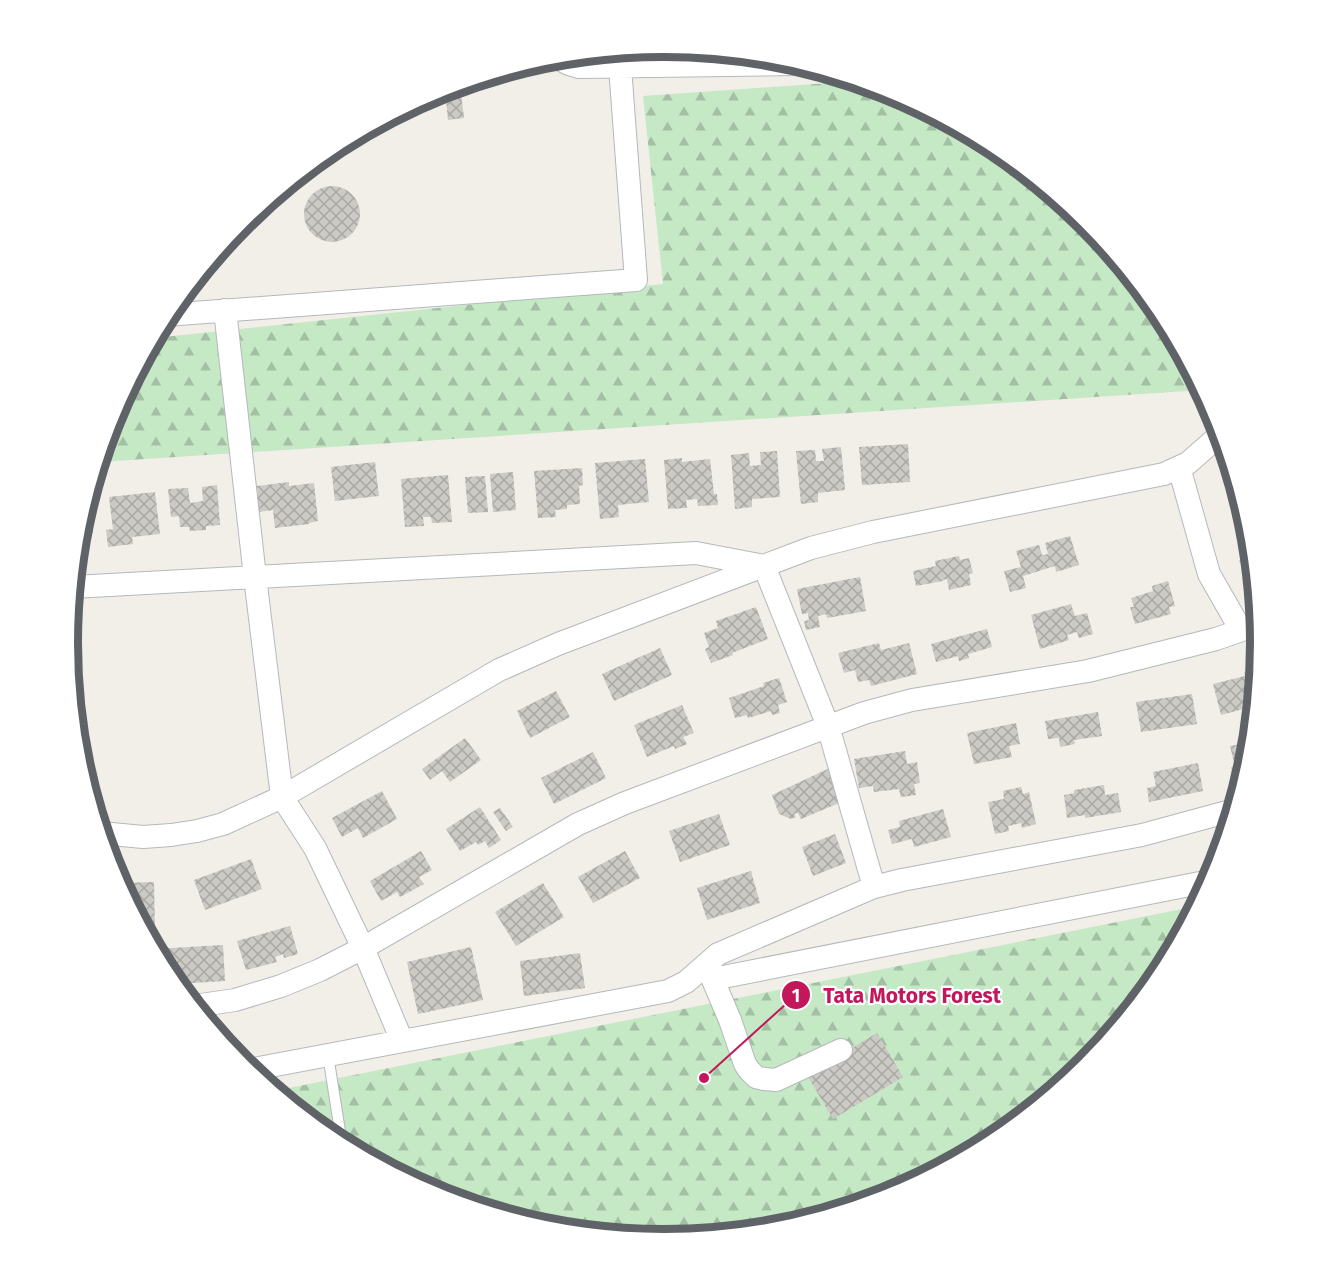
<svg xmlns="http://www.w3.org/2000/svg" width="1328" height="1286" font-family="'Fira Sans',sans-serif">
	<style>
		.forest { fill: url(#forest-firs) }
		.building { fill: url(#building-cross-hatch) }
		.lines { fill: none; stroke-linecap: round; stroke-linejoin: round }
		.service-casing { stroke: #b5b8bc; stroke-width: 12 }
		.minor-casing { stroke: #b5b8bc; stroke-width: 24 }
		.service { stroke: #fff; stroke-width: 10 }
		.minor { stroke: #fff; stroke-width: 22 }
		.rim { fill: none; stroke: #5f6368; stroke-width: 8 }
		.leader { fill: none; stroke: #c2185b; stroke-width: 2 }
		.callout-dot { fill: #c2185b; stroke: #fff; stroke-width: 2 }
		.mark-label { font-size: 18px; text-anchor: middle; font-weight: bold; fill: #fff }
		.callout-label { font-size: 21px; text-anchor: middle; font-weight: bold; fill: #c2185b; stroke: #fff; stroke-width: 4.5; stroke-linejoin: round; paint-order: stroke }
	</style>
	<defs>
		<pattern id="forest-firs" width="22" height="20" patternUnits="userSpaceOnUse" patternTransform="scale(1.5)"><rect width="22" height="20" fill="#c5e8c5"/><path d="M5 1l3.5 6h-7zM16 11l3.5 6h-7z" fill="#a3c0a4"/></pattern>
		<pattern id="building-cross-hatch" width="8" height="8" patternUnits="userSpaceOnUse" patternTransform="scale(1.5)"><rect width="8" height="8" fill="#cccac5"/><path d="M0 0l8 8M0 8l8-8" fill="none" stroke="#a9a8a4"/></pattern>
	</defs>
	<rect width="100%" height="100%" fill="#f1efe8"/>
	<path class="forest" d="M857,81L893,92L996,147L1086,221L1160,312L1202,390L99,462L113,414L154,338L663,284L643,96Z
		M1197,906L1160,975L1086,1065L995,1139L892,1194L780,1228L664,1239L547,1228L435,1194L332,1139L274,1091Z"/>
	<path class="building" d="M460,85L464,118L448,120L445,89Z
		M304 214a28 28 0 1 1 56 0a28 28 0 1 1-56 0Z
		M908,444L910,482L862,485L859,447Z
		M841,447L845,490L818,493V502L801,504L796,451L815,450L816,461H824L822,449Z
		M777,451L780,497L752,499V507L735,509L731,455L749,453L750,466L761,465L760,452Z
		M682,458V462L710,459L714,494H717L718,505L698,506L697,499L686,500L687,508L668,509L664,460Z
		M645,459L649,502L618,505L619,517L600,519L595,463Z
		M375,462L379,496L335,501L331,467Z
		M582,468L583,485L579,486L580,504L567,505V509L555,510L556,517L538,518L534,471Z
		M513,472L516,510L493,512L490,474Z
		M448,475L452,522L432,523L431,517H423L424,526L405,527L401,479Z
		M485,476L488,512L468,513L465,477Z
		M289,482V486L314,483L318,521L309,523V524L275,528L273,510L259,512L257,486Z
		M217,485L220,525L206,526V530L190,531L189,527H180L179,516L171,517L168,489L188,488L190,503L203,501L202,487Z
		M155,492L160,534L132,537L133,544L108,547L106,530L113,529L109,497Z
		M91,511L93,533L81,534V537L78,538L79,526L83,512Z
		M1070,536L1079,565L1056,572L1055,566L1023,576L1026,588L1010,592L1004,571L1021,567L1016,551L1039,545L1042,555L1048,554L1045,543Z
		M1251,551L1254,579L1239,561Z
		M959,556L960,560L969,558L973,573L969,574L971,585L949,590L947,579L943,580V581L916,586L913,571L936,566L935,561Z
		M860,577L866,611L827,618L826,614L818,616L820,627L806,630L804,621L809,620L808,613L802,614L797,589Z
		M1168,581L1175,606L1169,607L1171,614L1135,624L1130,607H1134L1131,598L1153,591L1152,586Z
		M1071,604L1075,616L1087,613L1093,634L1079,638L1077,632L1067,635L1069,640L1040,649L1031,615Z
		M756,607L768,639L732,653L733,655L711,663L705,649L709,647L704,633L718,628L716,621Z
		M987,629L992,647L968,654L969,658L959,661L958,656L936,662L931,644Z
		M879,643L881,650L909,643L917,674L871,686L869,680L858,682L855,670L844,673L838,653Z
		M660,648L672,675L614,701L602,674Z
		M1258,668L1255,695L1244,698L1247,708L1221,715L1213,684L1245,676L1244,672Z
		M779,678L787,702L778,705L780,713L772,715L771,711L748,718L747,715L735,718L729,698L764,686L763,683Z
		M556,691L570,717L530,738L517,711Z
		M1192,694L1197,724L1141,732L1136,702Z
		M682,705L694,733L683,737L687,744L675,749L674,746L647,757L634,725Z
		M1098,712L1102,736L1074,740L1075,744L1060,747L1059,738L1048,739L1045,721Z
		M1016,723L1020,744L1009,746L1012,757L974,764L967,733Z
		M465,738L481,760L450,782L442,771L430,780L422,769Z
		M1251,742L1249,760L1244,777L1233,779L1231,767H1235L1230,746Z
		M905,751L907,764L917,762L920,783L914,784L916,795L901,797L899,789L874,792L873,786L859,788L854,759Z
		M593,752L606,778L554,804L541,778Z
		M1198,763L1203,791L1149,802L1147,788L1156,786L1153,772Z
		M832,767L842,790L835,793L839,803L801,819L798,813L794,814L796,817L791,819L779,814L772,795Z
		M1104,785L1105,795L1118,793L1121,812L1085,818V815L1067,818L1064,795L1074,793V790Z
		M1021,787L1023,794L1029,792L1036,824L1022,828L1021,823L1008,826L1009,831L995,834L988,802L1004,799L1003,791Z
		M382,791L397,819L363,838L358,828L342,837L332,818Z
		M480,807L501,840L489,848L485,841L478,845L476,842L460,851L446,829Z
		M500,808L513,827L506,831L493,812Z
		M943,809L951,837L914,847L912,839L892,844L888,830L900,827L899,821Z
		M719,814L730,845L680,862L669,831Z
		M835,834L846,863L813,876L802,847Z
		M421,851L432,870L419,877L424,884L400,897L397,892L381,901L370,881Z
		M625,851L640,878L593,903L578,877Z
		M251,859L262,889L205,910L194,880Z
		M751,871L760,903L707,920L697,888Z
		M154,882L155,929H144L119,883Z
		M543,883L564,917L516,946L495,912Z
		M290,926L298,954L284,958L283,954L275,957L277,962L246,970L237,941Z
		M223,945L225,981L176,984L168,974L154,949Z
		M471,947L483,1000L418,1014L407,962Z
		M580,953L585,988L524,996L520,961Z
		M877,1033L903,1077L833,1119L807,1075Z
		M329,1122L331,1138L314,1124Z"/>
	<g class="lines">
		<defs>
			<path id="service" d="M181,295L183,314
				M328,1055L342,1144"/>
			<path id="minor" d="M559,57C564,63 571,65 579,67L801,64
				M225,310L255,577L282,797L315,848L363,948L402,1041
				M166,315L636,280L620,67
				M1179,467L1209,574L1241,630
				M73,587L696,553L764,566L828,726L874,887
				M101,833L143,837L171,835L197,831L223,824L282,797L499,670L558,644L811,548L873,532L1164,474L1188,463L1221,434
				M707,966L730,1020L745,1064L749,1070L756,1077L764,1079L776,1080L841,1050
				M713,979L1210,881
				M194,1006L235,1000L281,986L320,970L363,948L578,824L625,803L864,713L912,700L1088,671L1216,639L1259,624
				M249,1070L668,991L686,982L718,954L874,887L902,880L1142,835L1234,810"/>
		</defs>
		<use href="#service" class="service-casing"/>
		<use href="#minor" class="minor-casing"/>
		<use href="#service" class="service"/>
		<use href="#minor" class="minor"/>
	</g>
	<path d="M0 0H1328V1286H0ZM78 643a586 586 0 1 1 1172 0a586 586 0 1 1-1172 0Z" fill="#fff" fill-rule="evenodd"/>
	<path class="rim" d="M78 643a586 586 0 1 1 1172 0a586 586 0 1 1-1172 0Z"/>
	<path class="leader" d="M704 1078L796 995"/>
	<g class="callout-dot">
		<circle cx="704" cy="1078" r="6"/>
		<circle cx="796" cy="995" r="15"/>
	</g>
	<g class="mark-label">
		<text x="796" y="1002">1</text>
	</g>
	<g class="callout-label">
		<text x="912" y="1003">Tata Motors Forest</text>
	</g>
</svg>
